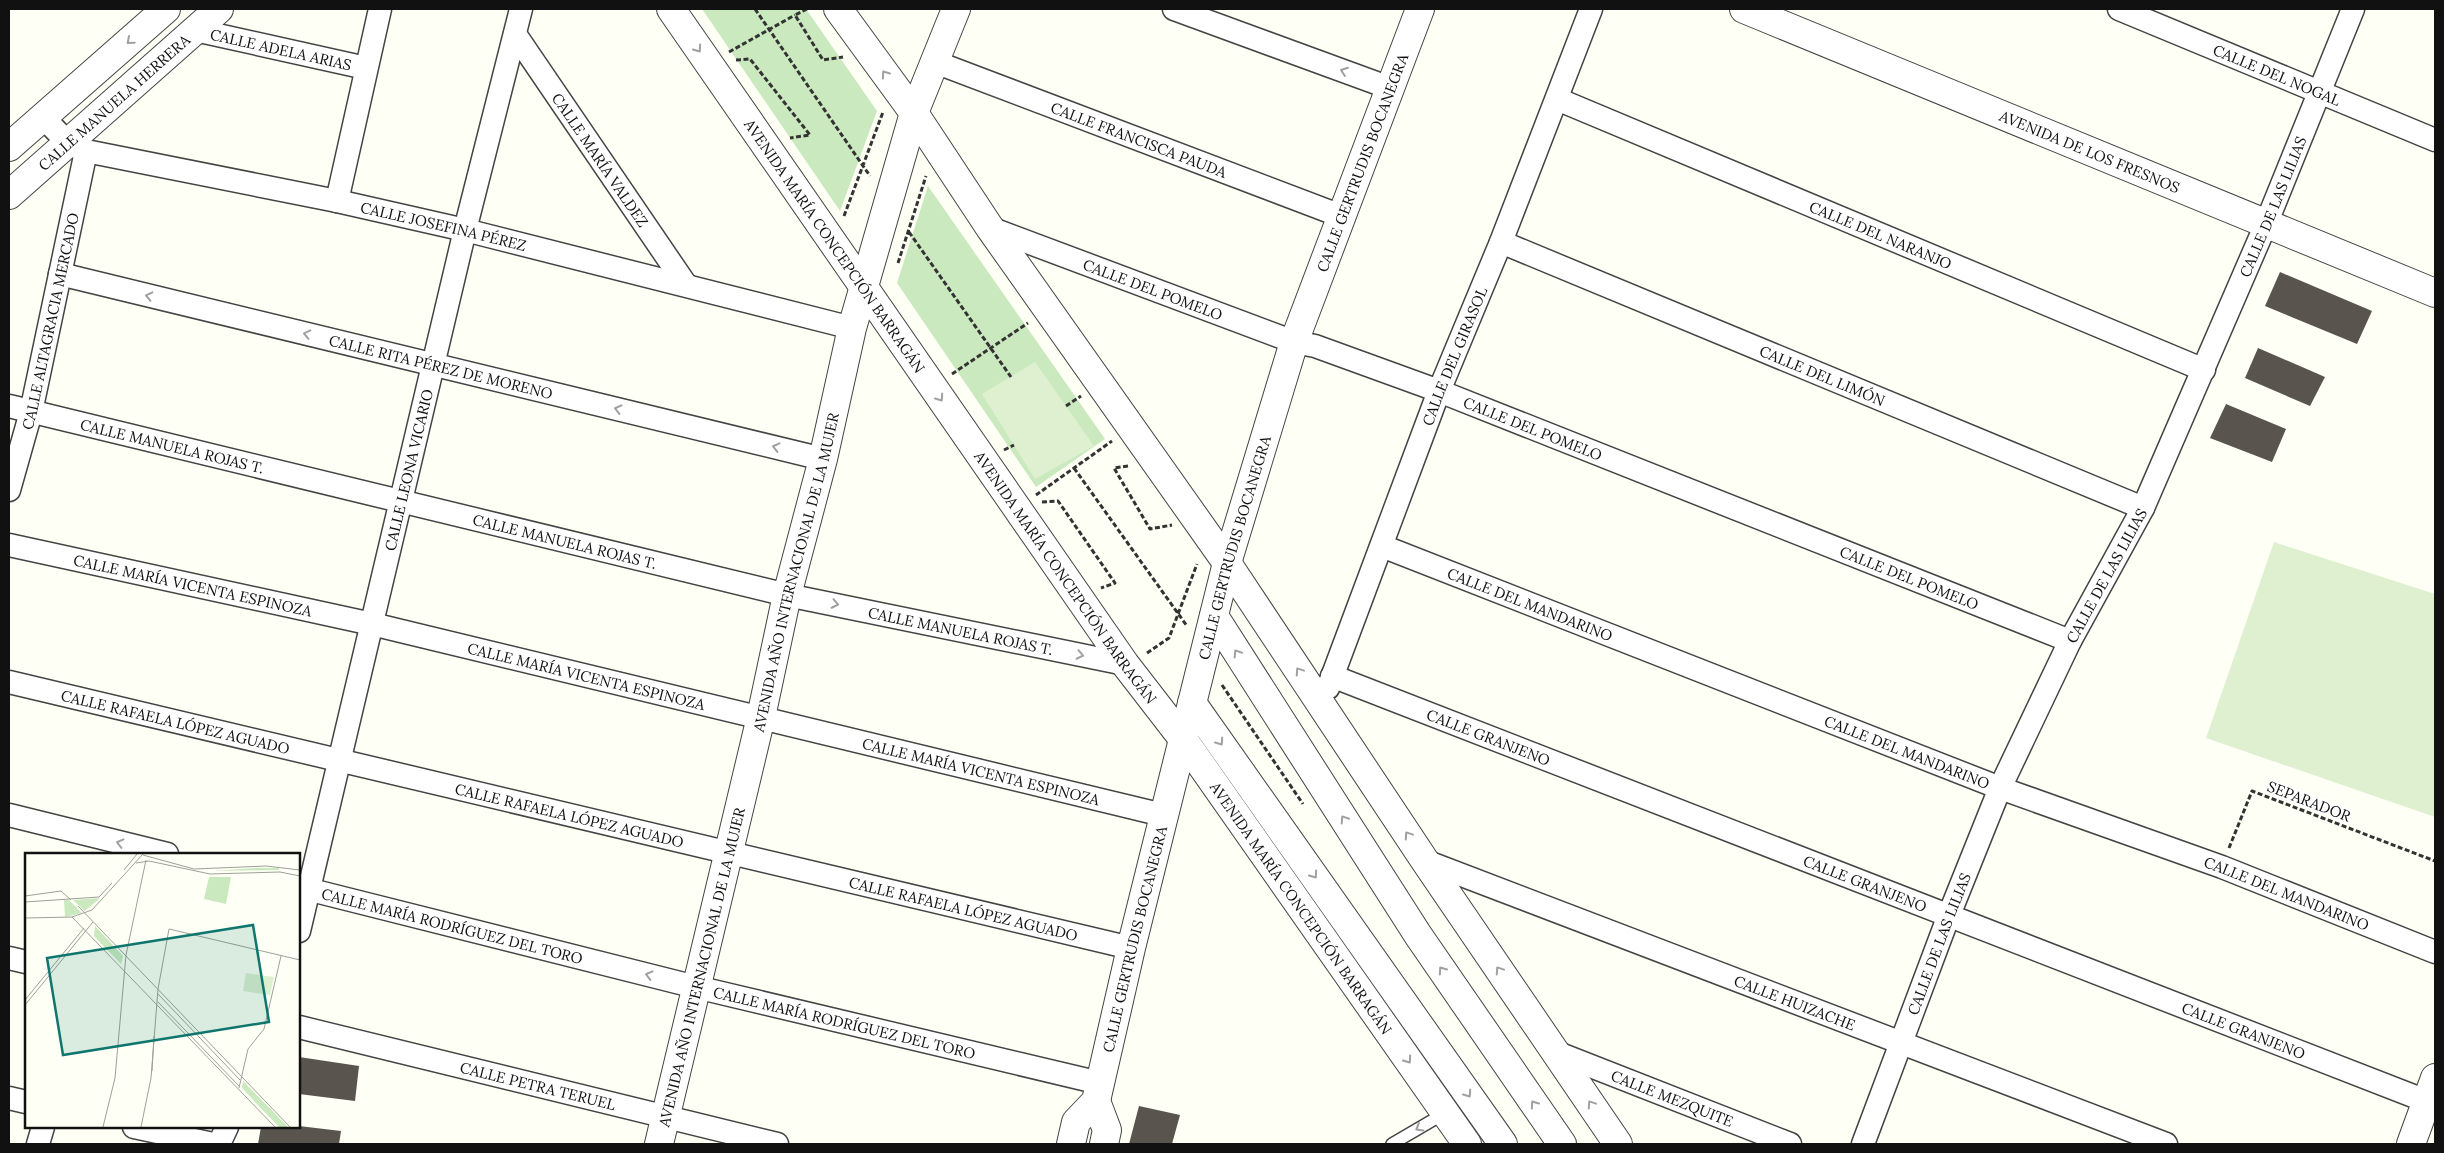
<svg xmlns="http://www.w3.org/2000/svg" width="2444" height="1153" font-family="Lora,serif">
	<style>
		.green { fill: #cbe9be }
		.pitch { fill: #def0d0 }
		.building { fill: #59544d }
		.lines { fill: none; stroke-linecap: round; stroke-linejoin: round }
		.service-casing { stroke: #444; stroke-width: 14 }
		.minor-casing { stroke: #444; stroke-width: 25 }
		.tertiary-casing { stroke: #444; stroke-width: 30 }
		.path { stroke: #333; stroke-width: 3; stroke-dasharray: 5 2.5; stroke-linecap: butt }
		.service { stroke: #fff; stroke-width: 11 }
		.minor { stroke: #fff; stroke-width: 22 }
		.tertiary { stroke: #fff; stroke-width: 28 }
		.oneway { stroke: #a0a0a0 }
		.labels { text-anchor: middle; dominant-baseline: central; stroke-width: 5; stroke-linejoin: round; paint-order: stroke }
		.street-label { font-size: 15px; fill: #111; stroke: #fff }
		.inset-road { fill: none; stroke: #9fa09a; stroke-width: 1 }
		.view { fill: #0f766e; fill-opacity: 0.15; stroke: #0f766e; stroke-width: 2.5 }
		.inset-edge { fill: none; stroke: #111; stroke-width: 2.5 }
	</style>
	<rect width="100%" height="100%" fill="#fefff5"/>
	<path class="green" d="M702,9H806L877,111L840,211Z
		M928,186L1105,439L1036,487L897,283Z"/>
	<path class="pitch" d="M1035,362L1094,446L1035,479L982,394Z
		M2274,542L2435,594V817L2206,738Z"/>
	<path class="building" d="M2280,272L2372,311L2357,344L2265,306Z
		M2258,348L2325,377L2310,406L2245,378Z
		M2226,404L2286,429L2272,462L2210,438Z
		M299,1057L359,1066L355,1101L299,1094Z
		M1139,1106L1180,1115L1172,1144H1129Z
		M299,1126L341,1131L339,1144H258L261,1127Z"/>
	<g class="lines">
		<defs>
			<path id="service" d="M1392,1144L1445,1113"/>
			<g id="minor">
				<path d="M1174,9L1390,88"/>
				<path id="s1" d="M2119,9L2435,140"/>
				<path id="s2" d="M195,30L366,68"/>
				<path id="s3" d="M515,34L686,285"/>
				<path id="s4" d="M935,62L1341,216"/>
				<path id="s5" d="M1557,99L2204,370"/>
				<path id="s6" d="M43,117L67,142L86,151L337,201L465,230L852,328"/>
				<path d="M337,201L380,9"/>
				<path id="s7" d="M990,228L1294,342L1315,346L1439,391L2070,641"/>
				<path id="s8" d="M1501,242L2143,508"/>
				<path id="s9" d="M60,274L823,459"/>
				<path id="s10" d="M9,406L787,595L1125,664"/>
				<path id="s11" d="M9,490L31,412L86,151"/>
				<path id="s12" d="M9,545L372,624L1163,815"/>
				<path id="s13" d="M1382,546L2000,788L2222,867L2435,952"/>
				<path id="s14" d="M1332,676L2426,1101"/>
				<path id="s15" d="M9,682L1131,948"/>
				<path id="s16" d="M1328,688L1439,391L1501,242L1591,9"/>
				<path d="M9,815L167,854"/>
				<path id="s17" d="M1425,861L2166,1144"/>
				<path id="s18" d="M299,887L696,987L1100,1083"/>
				<path id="s19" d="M299,931L465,230L521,9"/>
				<path d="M9,958L26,962"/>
				<path id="s20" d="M299,1027L777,1144"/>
				<path id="s21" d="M1555,1052L1790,1144"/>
				<path d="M9,1098L26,1102"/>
				<path d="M134,1127L213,1144"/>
				<path d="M38,1144L43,1127"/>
				<path d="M219,1144L227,1127"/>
				<path id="s22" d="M1863,1144L1949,915L2000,788L2070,641L2143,508L2266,224L2353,9"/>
			</g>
			<g id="tertiary">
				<path id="s23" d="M671,9L1125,664L1183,739L1467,1144"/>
				<path d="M838,9L914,113L990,228L1227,563L1425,861L1618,1144"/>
				<path id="s24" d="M1744,9L2435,293"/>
				<path d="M9,147L166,9"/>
				<path id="s25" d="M9,195L219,9"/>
				<path d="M1214,616L1418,935L1562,1144"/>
				<path d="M1192,703L1503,1144"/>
				<path d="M1096,1101L1107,1130L1104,1144"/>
				<path id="s26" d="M659,1144L761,717L787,595L823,459L852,328L914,113L956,9"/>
				<path id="s27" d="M1071,1144L1076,1122L1096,1101L1131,948L1227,563L1294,342L1420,9"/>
				<path d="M2411,1144L2435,1078"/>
			</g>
		</defs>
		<use href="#service" class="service-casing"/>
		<use href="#minor" class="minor-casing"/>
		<use href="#tertiary" class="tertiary-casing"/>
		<path class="path" d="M755,9L870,176
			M807,9L795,15L823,60L843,57
			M729,52L795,15
			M736,60L750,59L810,135L790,138
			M844,216L883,112
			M909,232L1011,377
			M898,263L926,176
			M952,374L1028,323
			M1066,406L1081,396
			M1004,450L1014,445
			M1128,466L1114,468L1150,529L1172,525
			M1074,468L1187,626
			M1036,495L1112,441
			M1042,502L1058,501L1115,583L1101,588
			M1147,653L1169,638L1197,564
			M1222,685L1303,804
			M2229,848L2252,791L2435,861"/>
		<use href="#service" class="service"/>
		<use href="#minor" class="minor"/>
		<use href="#tertiary" class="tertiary"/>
	</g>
	<defs><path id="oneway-chevron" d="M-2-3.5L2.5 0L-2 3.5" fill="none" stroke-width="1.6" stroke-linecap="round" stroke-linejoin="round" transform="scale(1.25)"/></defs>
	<g class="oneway">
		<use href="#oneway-chevron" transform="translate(130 41) rotate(139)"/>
		<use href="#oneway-chevron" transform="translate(698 49) rotate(55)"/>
		<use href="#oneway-chevron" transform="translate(1344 71) rotate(-160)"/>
		<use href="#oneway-chevron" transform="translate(885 74) rotate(-126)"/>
		<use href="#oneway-chevron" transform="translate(149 296) rotate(-167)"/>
		<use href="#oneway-chevron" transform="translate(307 334) rotate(-167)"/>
		<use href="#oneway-chevron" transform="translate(940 398) rotate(55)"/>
		<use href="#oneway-chevron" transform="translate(618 409) rotate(-166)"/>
		<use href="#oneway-chevron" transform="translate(776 447) rotate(-166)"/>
		<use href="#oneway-chevron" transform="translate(835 604) rotate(12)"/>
		<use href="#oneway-chevron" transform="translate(1237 653) rotate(-123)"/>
		<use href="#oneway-chevron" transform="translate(1080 655) rotate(12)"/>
		<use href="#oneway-chevron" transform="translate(1299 671) rotate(-124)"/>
		<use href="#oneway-chevron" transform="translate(1220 742) rotate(55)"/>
		<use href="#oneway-chevron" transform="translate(1344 819) rotate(-123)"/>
		<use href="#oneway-chevron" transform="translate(1408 835) rotate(-124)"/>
		<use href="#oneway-chevron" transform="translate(120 843) rotate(-166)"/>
		<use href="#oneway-chevron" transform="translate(1314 875) rotate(55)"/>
		<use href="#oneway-chevron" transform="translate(1442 970) rotate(-125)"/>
		<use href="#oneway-chevron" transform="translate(1499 970) rotate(-124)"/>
		<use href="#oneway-chevron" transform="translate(649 975) rotate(-166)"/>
		<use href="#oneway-chevron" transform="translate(1408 1060) rotate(55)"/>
		<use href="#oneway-chevron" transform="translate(1468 1094) rotate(55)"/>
		<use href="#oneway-chevron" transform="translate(1534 1104) rotate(-125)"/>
		<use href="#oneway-chevron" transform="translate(1591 1104) rotate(-124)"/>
		<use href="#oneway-chevron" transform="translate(1419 1128) rotate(149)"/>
	</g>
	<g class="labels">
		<g class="street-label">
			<text stroke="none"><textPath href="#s2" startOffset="88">CALLE ADELA ARIAS</textPath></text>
			<text stroke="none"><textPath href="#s1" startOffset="171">CALLE DEL NOGAL</textPath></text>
			<text stroke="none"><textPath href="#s25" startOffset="140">CALLE MANUELA HERRERA</textPath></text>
			<text stroke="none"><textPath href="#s4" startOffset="218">CALLE FRANCISCA PAUDA</textPath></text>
			<text stroke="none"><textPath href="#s24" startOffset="374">AVENIDA DE LOS FRESNOS</textPath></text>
			<text stroke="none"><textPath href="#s3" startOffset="152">CALLE MARÍA VALDEZ</textPath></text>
			<text stroke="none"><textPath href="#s27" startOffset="1028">CALLE GERTRUDIS BOCANEGRA</textPath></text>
			<text stroke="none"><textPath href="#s22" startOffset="1024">CALLE DE LAS LILIAS</textPath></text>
			<text stroke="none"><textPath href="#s6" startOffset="421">CALLE JOSEFINA PÉREZ</textPath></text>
			<text stroke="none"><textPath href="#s5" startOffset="351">CALLE DEL NARANJO</textPath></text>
			<text stroke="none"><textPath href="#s23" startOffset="288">AVENIDA MARÍA CONCEPCIÓN BARRAGÁN</textPath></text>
			<text stroke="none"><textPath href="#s7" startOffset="174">CALLE DEL POMELO</textPath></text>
			<text stroke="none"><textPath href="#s11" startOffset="174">CALLE ALTAGRACIA MERCADO</textPath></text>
			<text stroke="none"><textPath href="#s16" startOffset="355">CALLE DEL GIRASOL</textPath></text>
			<text stroke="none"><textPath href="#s9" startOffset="392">CALLE RITA PÉREZ DE MORENO</textPath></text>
			<text stroke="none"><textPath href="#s8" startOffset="348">CALLE DEL LIMÓN</textPath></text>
			<text stroke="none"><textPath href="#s7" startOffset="579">CALLE DEL POMELO</textPath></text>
			<text stroke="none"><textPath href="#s10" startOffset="168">CALLE MANUELA ROJAS T.</textPath></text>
			<text stroke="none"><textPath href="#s19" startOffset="474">CALLE LEONA VICARIO</textPath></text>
			<text stroke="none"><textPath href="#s10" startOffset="572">CALLE MANUELA ROJAS T.</textPath></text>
			<text stroke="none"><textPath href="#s27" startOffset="622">CALLE GERTRUDIS BOCANEGRA</textPath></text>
			<text stroke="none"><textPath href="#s26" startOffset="588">AVENIDA AÑO INTERNACIONAL DE LA MUJER</textPath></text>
			<text stroke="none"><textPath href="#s22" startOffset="619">CALLE DE LAS LILIAS</textPath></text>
			<text stroke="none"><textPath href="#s7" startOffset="984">CALLE DEL POMELO</textPath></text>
			<text stroke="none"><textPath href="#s23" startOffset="692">AVENIDA MARÍA CONCEPCIÓN BARRAGÁN</textPath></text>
			<text stroke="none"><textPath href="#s12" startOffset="188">CALLE MARÍA VICENTA ESPINOZA</textPath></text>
			<text stroke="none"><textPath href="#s13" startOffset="159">CALLE DEL MANDARINO</textPath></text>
			<text stroke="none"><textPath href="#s10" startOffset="978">CALLE MANUELA ROJAS T.</textPath></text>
			<text stroke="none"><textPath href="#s12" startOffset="592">CALLE MARÍA VICENTA ESPINOZA</textPath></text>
			<text stroke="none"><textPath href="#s15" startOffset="171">CALLE RAFAELA LÓPEZ AGUADO</textPath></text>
			<text stroke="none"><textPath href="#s14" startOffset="168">CALLE GRANJENO</textPath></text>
			<text stroke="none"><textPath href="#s13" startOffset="564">CALLE DEL MANDARINO</textPath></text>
			<text stroke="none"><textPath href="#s12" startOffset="998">CALLE MARÍA VICENTA ESPINOZA</textPath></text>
			<text transform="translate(2309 801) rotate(21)">SEPARADOR</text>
			<text stroke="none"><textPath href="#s15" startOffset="576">CALLE RAFAELA LÓPEZ AGUADO</textPath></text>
			<text stroke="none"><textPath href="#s14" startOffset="572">CALLE GRANJENO</textPath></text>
			<text stroke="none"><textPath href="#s13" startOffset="969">CALLE DEL MANDARINO</textPath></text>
			<text stroke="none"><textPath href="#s15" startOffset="981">CALLE RAFAELA LÓPEZ AGUADO</textPath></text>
			<text stroke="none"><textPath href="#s23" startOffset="1098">AVENIDA MARÍA CONCEPCIÓN BARRAGÁN</textPath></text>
			<text stroke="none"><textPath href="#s18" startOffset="158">CALLE MARÍA RODRÍGUEZ DEL TORO</textPath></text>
			<text stroke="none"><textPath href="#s27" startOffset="218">CALLE GERTRUDIS BOCANEGRA</textPath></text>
			<text stroke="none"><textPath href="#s22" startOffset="214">CALLE DE LAS LILIAS</textPath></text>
			<text stroke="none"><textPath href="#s26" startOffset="182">AVENIDA AÑO INTERNACIONAL DE LA MUJER</textPath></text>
			<text stroke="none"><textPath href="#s17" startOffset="396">CALLE HUIZACHE</textPath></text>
			<text stroke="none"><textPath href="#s18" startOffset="562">CALLE MARÍA RODRÍGUEZ DEL TORO</textPath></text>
			<text stroke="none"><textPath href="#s14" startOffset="978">CALLE GRANJENO</textPath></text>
			<text stroke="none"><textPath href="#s20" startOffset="246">CALLE PETRA TERUEL</textPath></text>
			<text stroke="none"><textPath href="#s21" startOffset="126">CALLE MEZQUITE</textPath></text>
		</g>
	</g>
	<g transform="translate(25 853)">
		<rect width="275" height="275" fill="#fefff5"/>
		<path d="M230,15H254V17L188,18ZM184,24H206L201,51L179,46ZM75,45L60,58L48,47ZM39,47H44L57,60L40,64ZM70,73L98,103L96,111L69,83ZM218,228L263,274H254L217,235Z" fill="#cbe9be"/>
		<path d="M221,120L249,124L245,142L218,138Z" fill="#def0d0"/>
		<path class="inset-road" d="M118,2L169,16L241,13L275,17M111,10L124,8L185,21L255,19L275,23M99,17L112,1M0,43L36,38L46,47M0,49L74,44L87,30M53,53L265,274M47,64L250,274M0,65L47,64L67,57L118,1M133,141L215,227M0,147L59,75M133,149L214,233M0,152L68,69M127,218L129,183M214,235L223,196L239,176L256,103M78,274L90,225L101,102L121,7M116,274L126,225L133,136L144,76L275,107"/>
		<path class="view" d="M228,72L244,169L38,202L22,105Z"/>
		<rect width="275" height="275" class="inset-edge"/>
	</g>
	<rect width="2444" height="1153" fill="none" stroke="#111111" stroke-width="20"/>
</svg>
